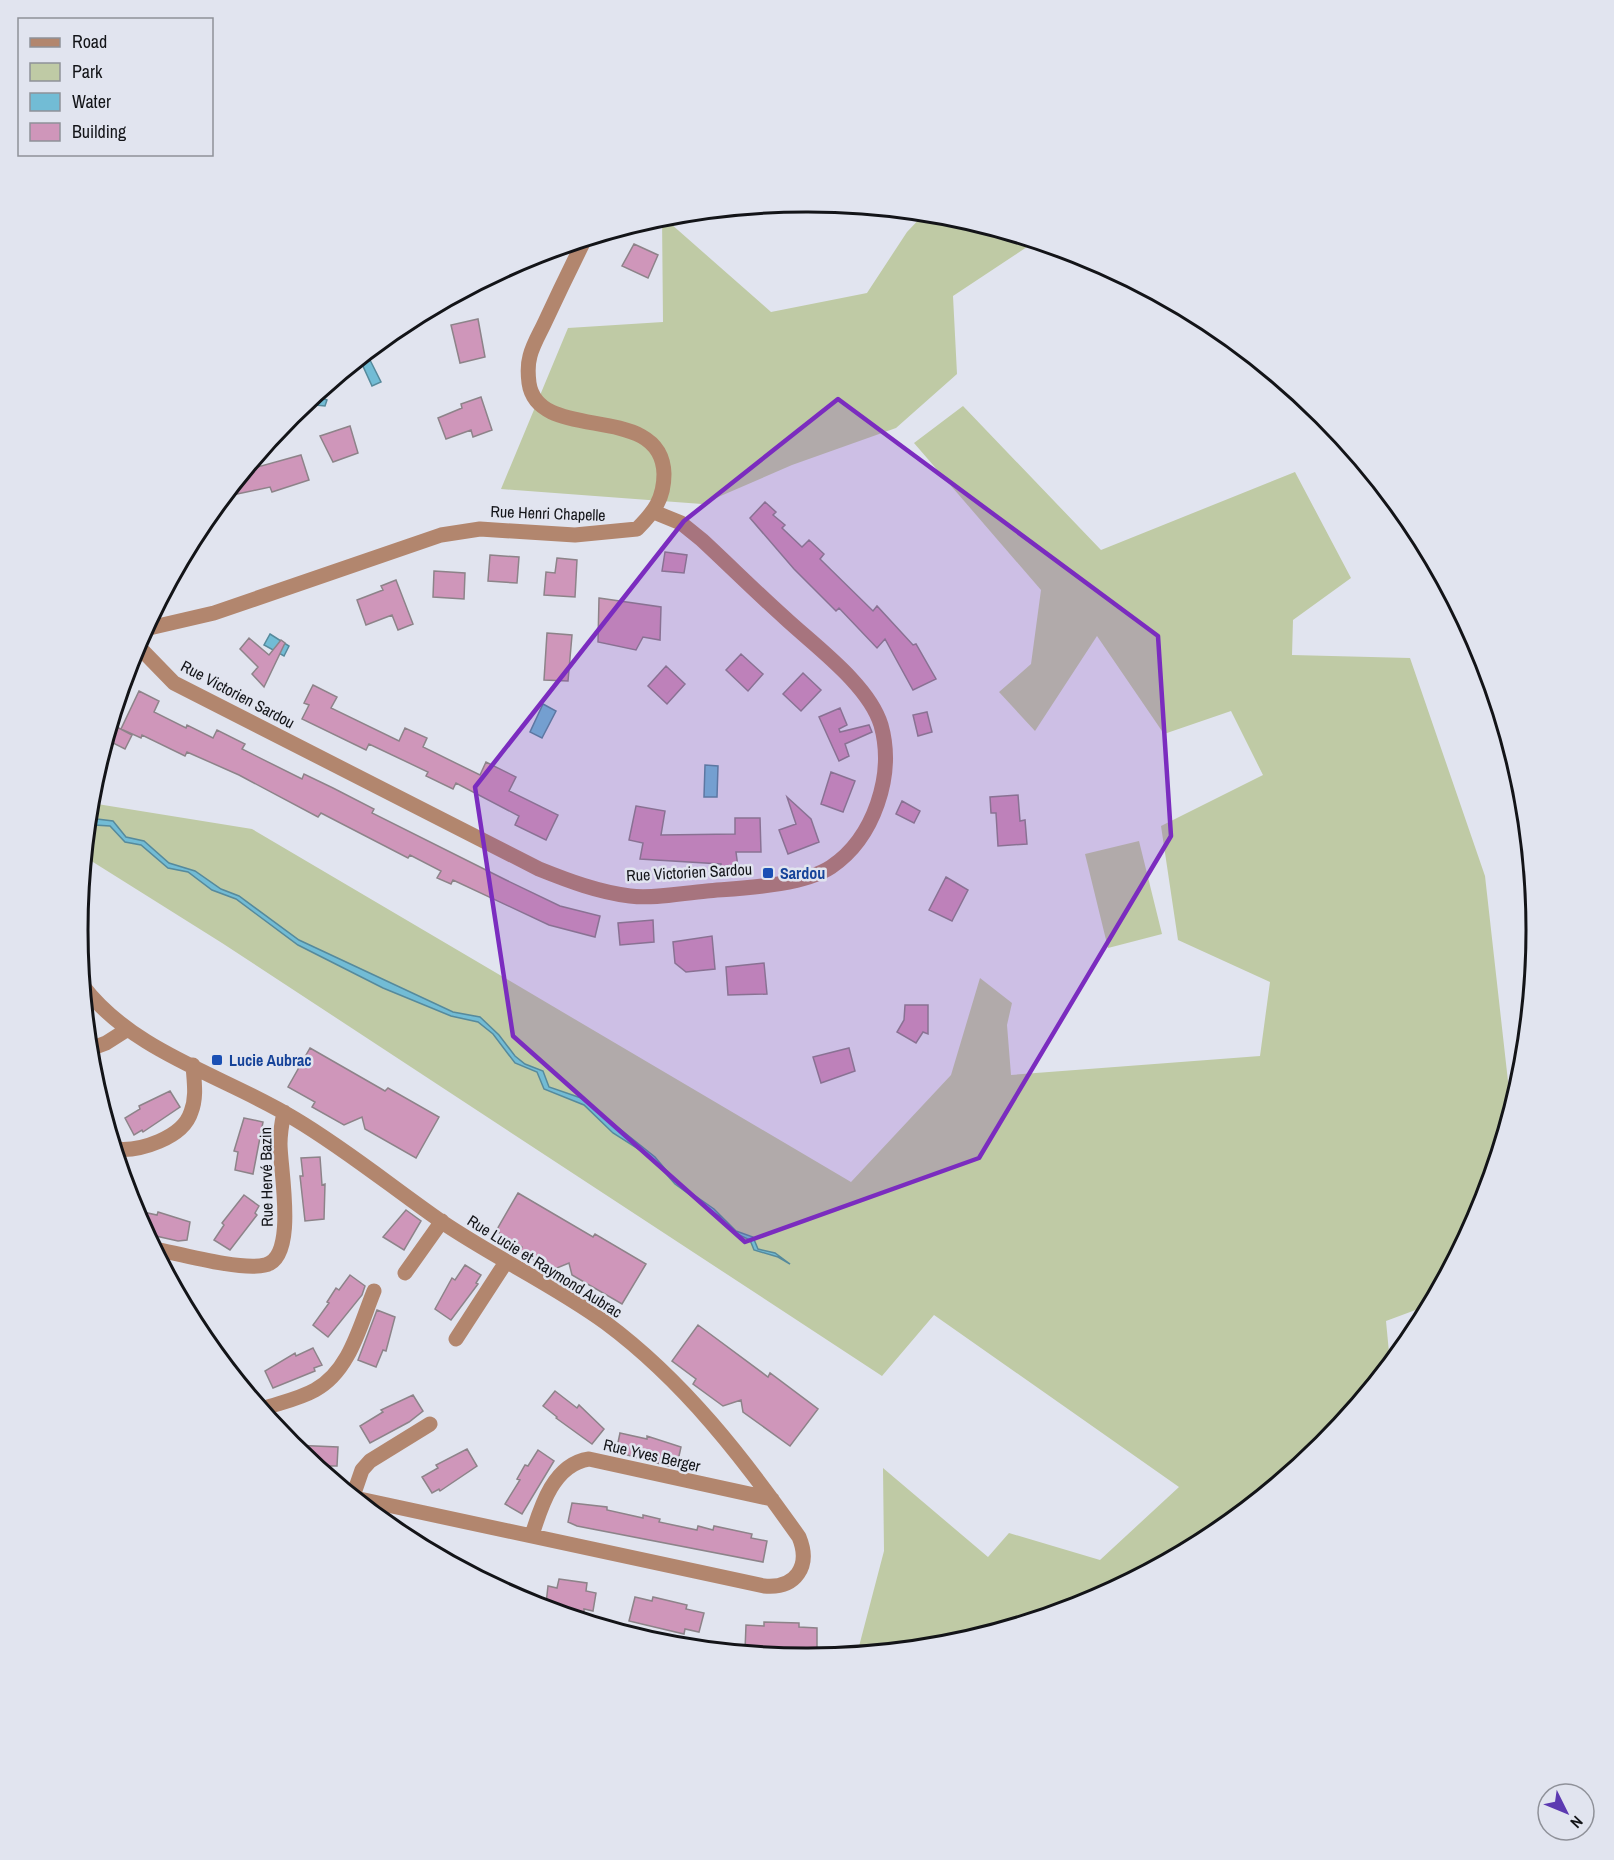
<svg xmlns="http://www.w3.org/2000/svg" width="1614" height="1860" font-family="'Archivo Narrow',sans-serif">
	<style>
		.green { fill: #bfcaa5 }
		.water { fill: #72bcd5; stroke: #568a9c; stroke-width: 1.5 }
		.building { fill: #cf96ba; stroke: #8d8389; stroke-width: 1.5 }
		.lines { fill: none; stroke-linecap: round; stroke-linejoin: round }
		.minor { stroke: #b2866e; stroke-width: 15 }
		.marked { fill: #7b2cbf; fill-opacity: 0.2; stroke: #7b2cbf; stroke-width: 4.5; stroke-linejoin: round }
		.transit-dot { fill: #1a4fb4; stroke: #e1e4ef; stroke-width: 2 }
		.labels { text-anchor: middle; dominant-baseline: central; stroke-width: 5; stroke-linejoin: round; paint-order: stroke }
		.street-label { font-size: 16px; fill: #131418; stroke: #e1e4ef }
		.transit-label { font-size: 16px; font-weight: bold; fill: #164399; stroke: #e1e4ef; text-anchor: start }
		.rim { fill: none; stroke: #131418; stroke-width: 3 }
	</style>
	<rect width="100%" height="100%" fill="#e1e4ef"/>
	<path class="green" d="M925,213L950,215L1036,241L953,296L957,374L896,428L792,465L702,504L501,489L568,328L663,322L662,216L771,312L867,293L907,232Z
		M963,406L1101,550L1295,472L1351,578L1293,620L1292,655L1410,658L1485,876L1511,1108L1480,1209L1429,1305L1386,1321L1390,1363L1322,1446L1212,1536L1086,1604L949,1645L857,1654L884,1551L883,1468L988,1557L1009,1533L1100,1560L1179,1487L934,1315L882,1376L222,943L85,857L91,803L252,829L851,1182L951,1075L980,978L1012,1003L1007,1025L1011,1075L1260,1056L1270,982L1178,940L1161,826L1263,775L1231,711L1164,734L1097,636L1035,731L999,692L1031,664L1041,590L914,443Z
		M1139,841L1162,934L1108,948L1085,854Z"/>
	<path class="water" d="M370,360L381,382L372,386L362,364Z
		M315,395L327,400L325,406L304,404Z
		M270,634L289,646L284,656L264,645Z
		M543,704L556,711L542,738L530,732Z
		M705,765L718,766L717,797H704Z
		M90,808L97,819L113,821L126,837L144,841L169,863L195,871L221,889L239,896L299,940L453,1012L480,1017L499,1035L515,1056L525,1064L543,1071L549,1087L581,1098L655,1157L677,1183L714,1209L736,1231L753,1237L758,1249L775,1253L790,1264L778,1257L754,1250L750,1240L733,1232L719,1216L675,1184L651,1157L613,1133L584,1105L544,1089L537,1072L515,1063L493,1034L478,1022L451,1016L383,988L298,945L236,899L212,890L188,872L168,868L141,845L125,842L110,826L94,825L89,816Z"/>
	<path class="building" d="M634,244L658,255L648,278L622,266Z
		M478,319L485,357L460,363L451,325Z
		M481,397L492,430L473,437L471,430L446,439L438,418L462,408L461,404Z
		M350,426L358,453L333,462L320,436Z
		M301,455L309,480L272,492L270,487L223,497L253,462L254,468Z
		M765,502L776,512L773,515L785,525L782,528L802,547L809,540L824,554L820,559L873,611L877,606L913,645L916,644L936,679L913,690L885,639L877,648L839,608L836,611L794,569L750,518Z
		M665,552L687,555L684,573L662,571Z
		M490,555L519,557L517,583L488,581Z
		M557,558L577,560L575,597L544,595L546,572L555,573Z
		M434,571L465,573L464,599L433,597Z
		M396,580L413,624L398,630L392,615L366,625L357,600L383,590L381,586Z
		M599,598L661,607L660,640L643,637L636,650L598,642Z
		M547,633L572,635L568,681L544,680Z
		M249,638L269,655L281,640L285,643L264,687L252,674L258,667L240,649Z
		M741,654L763,674L748,691L726,670Z
		M666,666L685,684L667,704L648,686Z
		M803,673L821,690L801,711L783,694Z
		M313,685L337,697L331,708L399,741L405,728L427,738L423,747L480,775L486,762L516,777L509,791L558,815L546,840L515,825L519,816L456,783L453,789L426,776L428,772L369,744L366,750L302,719L309,705L304,703Z
		M139,691L159,701L154,712L186,728L187,725L213,738L217,730L245,744L242,749L302,779L304,774L333,788L374,809L372,813L506,880L560,906L600,916L595,937L549,925L453,880L451,884L437,878L441,871L410,855L408,858L321,813L318,817L239,775L187,752L185,756L142,735L141,738L121,729Z
		M840,708L847,725L839,729L840,732L869,725L872,732L845,744L849,756L839,761L819,717Z
		M927,712L932,732L918,736L913,715Z
		M113,725L132,735L125,749L107,740Z
		M831,772L855,781L843,812L821,804Z
		M1018,795L1020,821L1025,820L1027,844L998,846L996,813H991L990,797Z
		M787,797L811,819L819,842L788,854L779,830L796,824Z
		M902,801L920,811L914,823L896,814Z
		M636,806L665,811L661,835L735,834V818H760L761,852H736L739,875L720,876L721,864L640,859L643,843L629,840Z
		M946,877L968,890L952,921L929,910Z
		M653,920L654,942L620,945L618,923Z
		M712,936L715,969L686,972L675,963L673,942Z
		M764,963L767,994L728,995L726,967Z
		M905,1005H928V1034L923,1032L916,1043L897,1032L904,1020Z
		M310,1048L385,1091L388,1088L439,1117L416,1158L365,1129L362,1117L344,1125L312,1107L315,1102L288,1087Z
		M849,1048L855,1071L821,1083L813,1057Z
		M170,1091L180,1107L143,1132L142,1130L134,1135L125,1118L140,1109L139,1106Z
		M244,1118L263,1122L253,1174L235,1170L238,1152L234,1151Z
		M320,1157L322,1185L325,1184L324,1219L305,1221L300,1176H303L301,1158Z
		M518,1193L593,1237L595,1234L646,1264L622,1304L572,1275L569,1263L552,1270L519,1252L522,1247L496,1231Z
		M244,1195L259,1206L255,1213L257,1215L230,1250L214,1240L224,1225L222,1223Z
		M134,1210L157,1215L158,1212L190,1222L187,1240L178,1241L147,1234Z
		M406,1210L421,1221L404,1250L383,1237Z
		M465,1265L481,1275L476,1283L478,1284L451,1320L435,1309L452,1278L455,1280Z
		M350,1275L365,1286L362,1295L328,1337L313,1325L329,1303L327,1302L336,1288L339,1290Z
		M377,1310L395,1317L386,1351L383,1350L376,1367L358,1360Z
		M698,1325L768,1377L770,1373L818,1409L790,1446L743,1412L741,1400L723,1406L693,1384L696,1379L672,1361Z
		M313,1348L322,1365L314,1368L315,1371L273,1388L265,1371L295,1353L296,1356Z
		M555,1391L577,1408L579,1405L604,1429L592,1444L556,1418L557,1417L543,1406Z
		M413,1395L423,1411L409,1422L370,1443L360,1426L383,1412L381,1410Z
		M620,1433L647,1439V1436L681,1447L677,1465L668,1466L616,1452Z
		M292,1445L338,1447L337,1466H316Z
		M467,1449L477,1466L440,1491L439,1489L432,1493L422,1477L438,1468L436,1465Z
		M538,1450L554,1461L522,1514L505,1504L520,1480L517,1479L525,1465L528,1466Z
		M572,1503L607,1507V1510L643,1518V1515L660,1519L659,1522L697,1530L698,1526L713,1530L714,1526L752,1534L751,1538L767,1541L763,1562L577,1526L568,1522Z
		M559,1579L587,1583L586,1591L596,1593L593,1611L584,1609V1612L546,1604L548,1586L557,1588Z
		M635,1597L652,1601L653,1597L687,1605L686,1609L704,1613L699,1632L685,1629L684,1634L629,1621Z
		M764,1622L799,1623V1627L817,1628V1652L745,1650L746,1625L764,1626Z"/>
	<g class="lines">
		<path class="minor" d="M145,629L214,613L441,535L480,529L575,535L637,529C654,512 664,499 664,474C662,400 538,445 529,383C528,375 528,363 530,356C533,344 540,333 545,322C558,294 571,267 585,239
			M137,645L174,683L539,869C569,881 598,892 630,896C655,899 682,893 707,891C742,888 802,886 831,867C874,838 895,775 881,725C869,685 815,646 785,618C757,593 730,566 702,540L681,523L654,512
			M83,986C134,1053 225,1076 295,1119C347,1150 393,1188 442,1222C495,1258 554,1285 606,1323C684,1381 744,1459 799,1537C811,1566 796,1589 764,1586L355,1498
			M90,1049L106,1043L128,1029
			M115,1149C139,1152 183,1138 191,1112C197,1097 194,1081 193,1065
			M155,1249C180,1254 242,1271 265,1265C298,1258 280,1169 280,1144C280,1133 282,1122 284,1112
			M405,1273L442,1221
			M456,1339L506,1262
			M262,1409C279,1403 299,1399 315,1390C350,1371 360,1325 374,1291
			M353,1496L362,1470L370,1461L430,1424
			M532,1535C541,1506 554,1464 589,1459L772,1499"/>
	</g>
	<path class="marked" d="M838,399L1158,636L1171,836L979,1158L745,1242L513,1036L475,787L684,521Z"/>
	<g class="transit-dot">
		<rect x="762" y="867" width="12" height="12" rx="3"/>
		<rect x="211" y="1054" width="12" height="12" rx="3"/>
	</g>
	<g class="labels">
		<g class="street-label">
			<text transform="translate(548 513) rotate(2)">Rue Henri Chapelle</text>
			<text transform="translate(238 694) rotate(28)">Rue Victorien Sardou</text>
			<text transform="translate(689 872) rotate(-3)">Rue Victorien Sardou</text>
			<text transform="translate(266 1177) rotate(-91)">Rue Hervé Bazin</text>
			<text transform="translate(545 1266) rotate(32)">Rue Lucie et Raymond Aubrac</text>
			<text transform="translate(652 1455) rotate(13)">Rue Yves Berger</text>
		</g>
		<g class="transit-label">
			<text x="780" y="873">Sardou</text>
			<text x="229" y="1060">Lucie Aubrac</text>
		</g>
	</g>
	<path d="M0 0H1614V1860H0ZM806 212H808A718 718 0 0 1 1526 930V930A718 718 0 0 1 808 1648H806A718 718 0 0 1 88 930V930A718 718 0 0 1 806 212Z" fill="#e1e4ef" fill-rule="evenodd"/>
	<path class="rim" d="M806 212H808A718 718 0 0 1 1526 930V930A718 718 0 0 1 808 1648H806A718 718 0 0 1 88 930V930A718 718 0 0 1 806 212Z"/>
	<rect x="18" y="18" width="195" height="138" fill="#e1e4ef" stroke="#8f9199" stroke-width="1.5"/>
	<rect x="30" y="38" width="30" height="9" fill="#b2866e" stroke="#8f9199" stroke-width="1.5"/>
	<text x="72" y="48" font-size="18" fill="#131418">Road</text>
	<rect x="30" y="63" width="30" height="18" fill="#bfcaa5" stroke="#8f9199" stroke-width="1.5"/>
	<text x="72" y="78" font-size="18" fill="#131418">Park</text>
	<rect x="30" y="93" width="30" height="18" fill="#72bcd5" stroke="#8f9199" stroke-width="1.5"/>
	<text x="72" y="108" font-size="18" fill="#131418">Water</text>
	<rect x="30" y="123" width="30" height="18" fill="#cf96ba" stroke="#8f9199" stroke-width="1.5"/>
	<text x="72" y="138" font-size="18" fill="#131418">Building</text>
	<g transform="translate(1566 1812) rotate(133)"><circle r="28" fill="#e1e4ef" stroke="#8f9199" stroke-width="1.5"/>
	<path d="M0-4.5L10 22L0 15L-10 22Z" fill="#5c39b1"/>
	<text y="-9" font-size="16" font-weight="bold" text-anchor="middle" fill="#131418">N</text>
	</g>
</svg>
